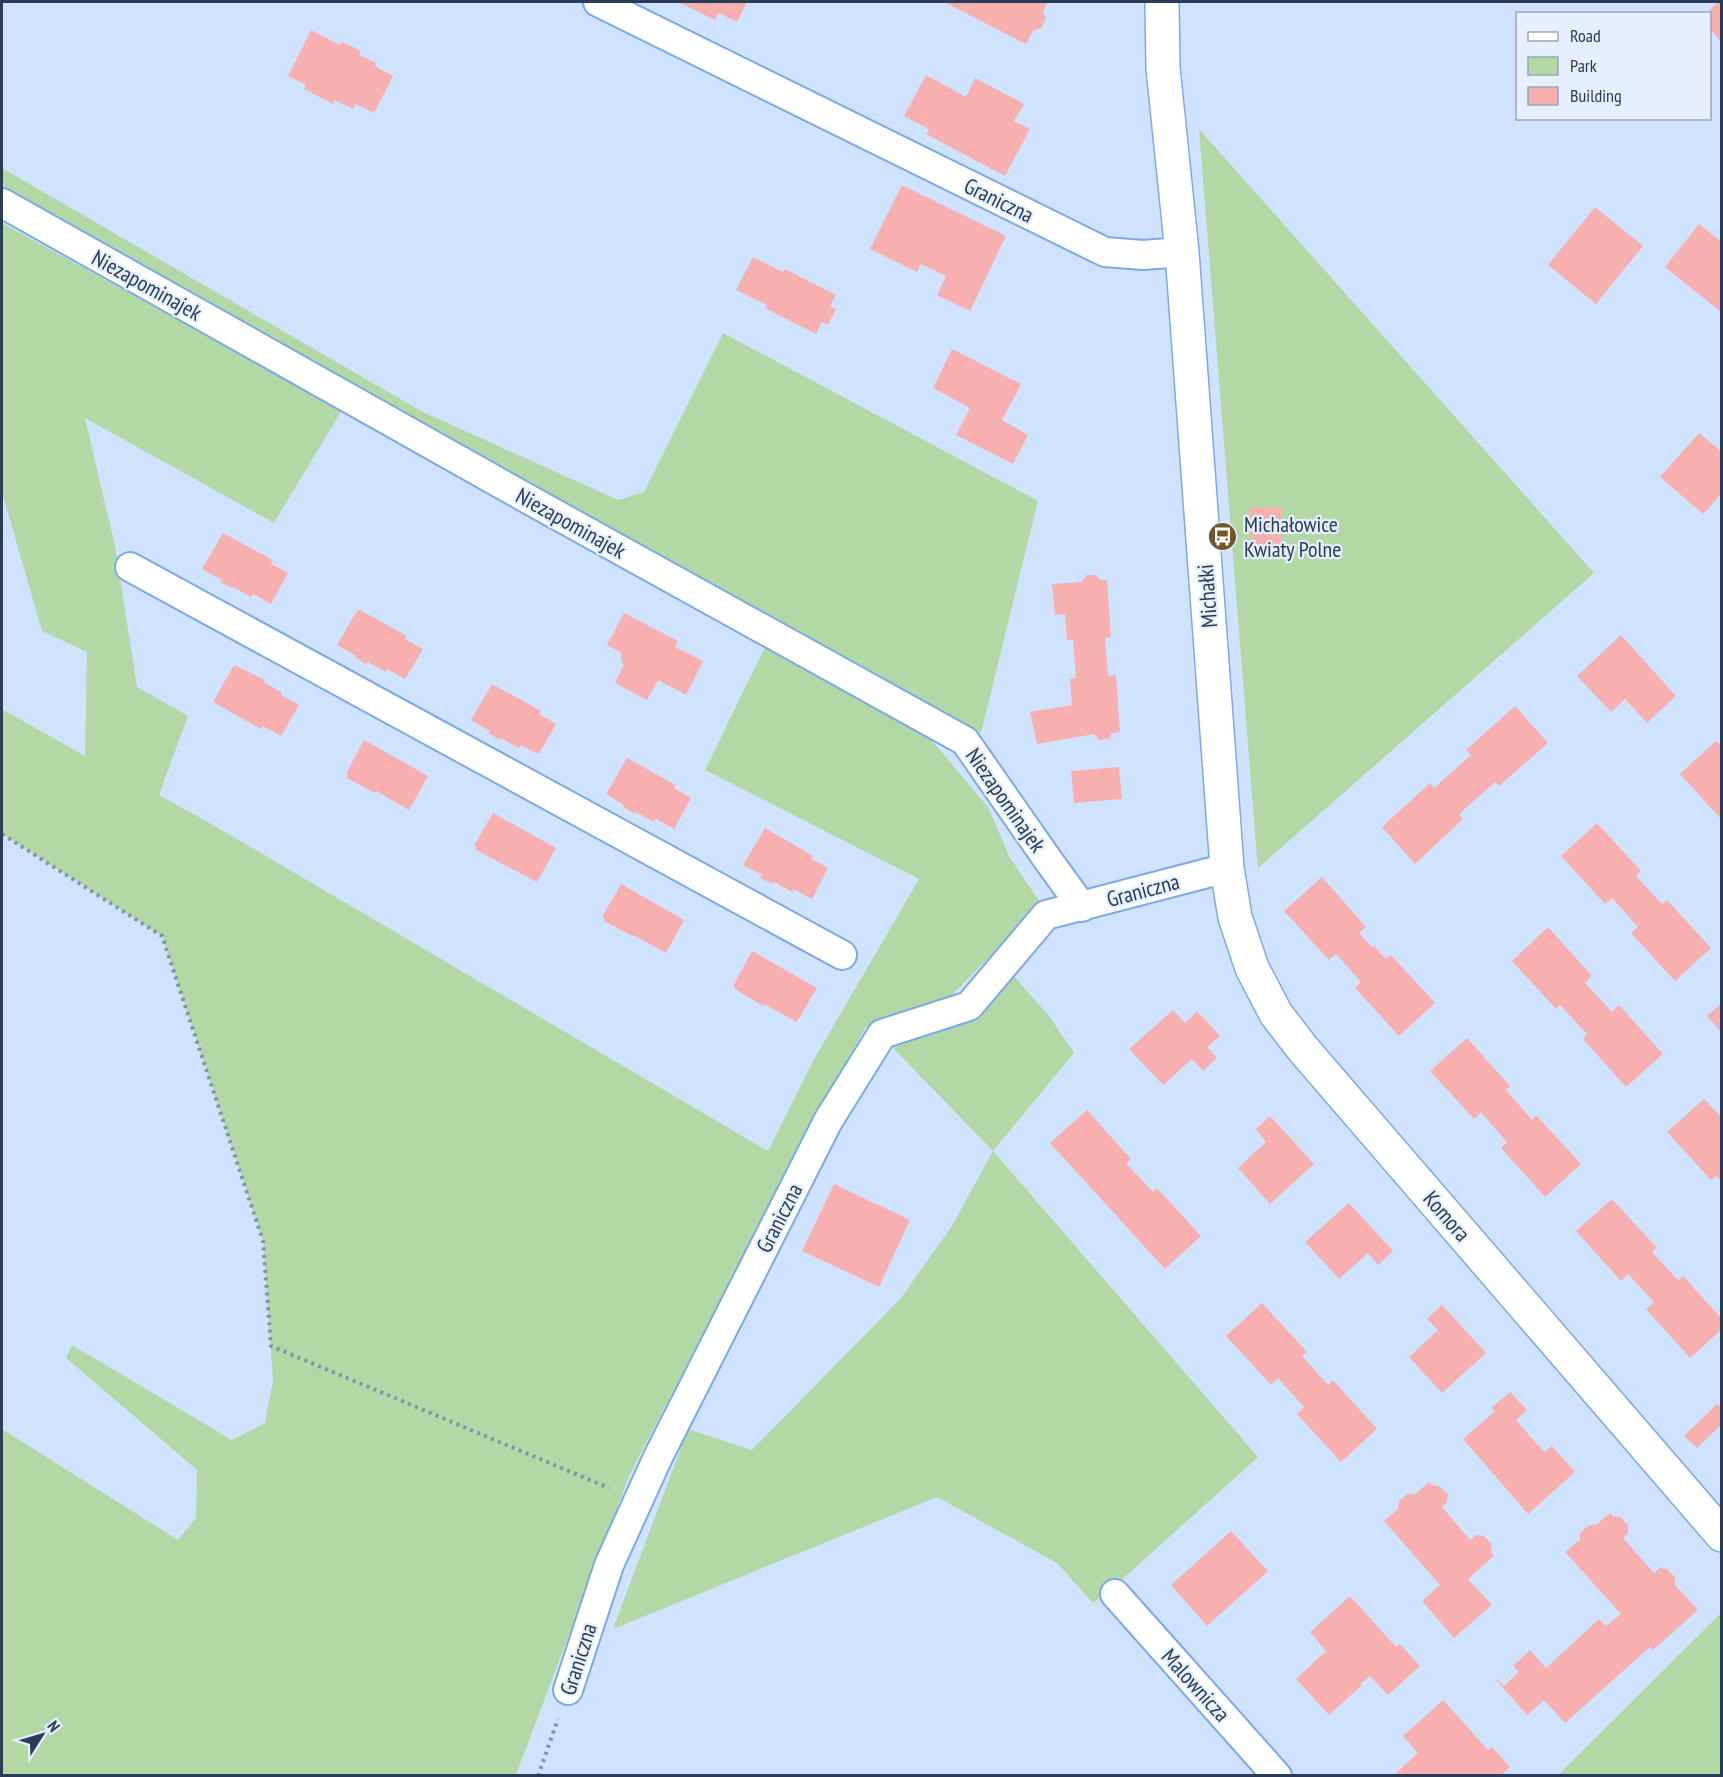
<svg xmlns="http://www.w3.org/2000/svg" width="1723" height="1777" font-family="'PT Sans Narrow',sans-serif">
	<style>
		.green { fill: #b2d9a5 }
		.building { fill: #f8afb0 }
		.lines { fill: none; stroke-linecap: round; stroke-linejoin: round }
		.street-casing { stroke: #7da9eb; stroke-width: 32 }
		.secondary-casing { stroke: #7da9eb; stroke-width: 36 }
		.path { stroke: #8093ae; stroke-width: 4; stroke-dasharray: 3 4.5; stroke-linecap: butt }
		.street { stroke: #fff; stroke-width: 28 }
		.secondary { stroke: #fff; stroke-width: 33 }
		.labels { text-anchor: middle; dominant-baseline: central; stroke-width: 4.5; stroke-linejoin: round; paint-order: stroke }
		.street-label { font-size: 22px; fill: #2a3c58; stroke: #e6effd }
		.poi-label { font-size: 22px; fill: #2a3c58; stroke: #e6effd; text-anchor: start }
	</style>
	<rect width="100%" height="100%" fill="#d0e3fe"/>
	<path class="green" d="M1199,129L1594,573L1258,868L1257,858Z
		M2,168L421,411L618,500L644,492L723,333L1038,501L981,733L2,191Z
		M2,223L342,410L274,523L85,418L115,546L137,687L188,716L159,795L213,825L768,1151L813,1061L919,879L705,770L765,647L806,666L928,736L988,807L1009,856L1041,904L952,995L865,1028L744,1254L629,1476L516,1775H2V1429L178,1540L196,1518L197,1470L66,1358L72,1345L232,1440L265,1423L273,1380L263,1241L162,936L2,834V709L85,756L87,652L42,631L2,492Z
		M1013,975L1049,1016L1074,1053L993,1151L1258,1457L1128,1574L1093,1603L1057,1563L937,1497L613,1629L688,1429L752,1450L901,1298L952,1226L993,1151L893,1048L972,1014Z
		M1721,1613V1775H1558Z"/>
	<path class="building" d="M678,2H747L737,22L719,13L715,20Z
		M944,2H1048L1043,11L1046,18L1041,28L1033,31L1026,44Z
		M1718,2H1722V43L1710,29V14H1705Z
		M311,30L340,45L342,42L361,51L359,55L376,63L375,66L393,76L374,113L356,104L353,109L335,100L333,104L304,89L306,85L288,76Z
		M926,75L966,97L975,78L1024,104L1014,121L1030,129L1005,176L926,134L929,129L904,116Z
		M902,185L1006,236L970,311L937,295L946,276L921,264L917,272L870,249Z
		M1595,207L1643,246L1596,304L1548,265Z
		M1699,224L1722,242V313L1665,267Z
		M753,257L783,272L785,269L836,295L830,306L836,309L828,325L822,322L816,334L765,308L767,305L736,290Z
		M952,349L1021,384L1002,420L1028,435L1013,464L956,435L970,408L933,388Z
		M1699,433L1722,452V493L1703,514L1660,477Z
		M1281,507L1282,548L1251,549L1250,508Z
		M223,533L273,560L270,563L288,573L271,604L253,594L251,597L233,587L232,588L220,582L222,580L202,569Z
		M1086,575H1094L1099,578V580H1107L1111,637L1105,638L1108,676L1116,675L1120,732L1112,733L1109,739L1099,740L1095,734L1037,744L1030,712L1072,705L1070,679L1076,678L1073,640H1067L1065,614L1055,615L1052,584L1082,582Z
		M358,609L407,636L405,639L423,649L405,679L387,669L386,672L368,662L366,664L355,657L356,656L337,645Z
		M624,613L678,641L675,647L703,661L686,695L658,680L647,700L615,683L624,665L621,660V652L607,645Z
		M1621,635L1676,696L1647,723L1625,699L1611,712L1577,676Z
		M234,665L265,680L264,682L282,693L281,695L299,705L281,736L263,726L261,729L213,702Z
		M492,684L541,711L539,714L556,724L539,754L521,745L519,748L501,738L500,740L488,733L490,731L471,720Z
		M1515,706L1548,743L1499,786L1495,782L1459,814L1463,819L1415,864L1382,827L1430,783L1434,788L1471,755L1466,750Z
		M364,740L428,776L409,810L376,791L375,793L347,778L348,775L346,774Z
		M1716,741L1722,747V820L1680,774Z
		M627,758L676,785L674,788L691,798L674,829L656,819L654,822L636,812L635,814L623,807L624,805L606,794Z
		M1119,767L1122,799L1074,803L1071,771Z
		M493,813L556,848L537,882L476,850L477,848L474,846Z
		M1597,823L1641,871L1636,876L1662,904L1667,900L1711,948L1675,981L1631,933L1638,927L1612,898L1605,904L1561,856Z
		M765,828L813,856L811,859L828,868L812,899L794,889L792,892L774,882L773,884L760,878L762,875L743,865Z
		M1322,877L1366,927L1359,933L1372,947L1374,946L1386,959L1391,955L1435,1003L1399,1036L1355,988L1361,982L1336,954L1329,960L1284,911Z
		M621,884L684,920L666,953L633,935L632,936L604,921L605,919L602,917Z
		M1548,927L1592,976L1585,983L1612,1012L1619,1005L1663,1054L1626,1087L1583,1039L1587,1034L1560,1005L1556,1009L1512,961Z
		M752,951L817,988L797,1022L764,1004L763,1006L735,989V987L733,986Z
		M1722,1003V1033L1707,1016Z
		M1173,1010L1185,1023L1197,1011L1220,1036L1207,1047L1217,1058L1203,1071L1192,1059L1163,1085L1129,1049Z
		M1467,1038L1510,1086L1506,1090L1532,1120L1536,1115L1581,1164L1545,1197L1501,1148L1507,1142L1481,1112L1474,1119L1430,1071Z
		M1704,1099L1722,1118V1182L1716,1176L1711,1180L1667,1132Z
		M1087,1110L1131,1159L1126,1163L1153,1192L1157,1188L1201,1236L1165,1269L1050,1143Z
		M1270,1116L1314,1164L1270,1204L1238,1168L1266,1142L1256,1129Z
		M834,1184L910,1220L879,1287L802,1251Z
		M1612,1199L1657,1248L1652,1252L1678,1280L1683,1276L1722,1319V1329L1690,1358L1646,1309L1654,1302L1628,1274L1621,1281L1576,1231Z
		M1349,1203L1393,1251L1378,1265L1368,1253L1339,1279L1305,1242Z
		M1262,1303L1307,1352L1302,1356L1328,1385L1333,1380L1377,1429L1341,1462L1297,1414L1304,1407L1278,1378L1271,1385L1226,1336Z
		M1442,1305L1486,1353L1442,1393L1409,1357L1438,1330L1427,1319Z
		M1510,1392L1527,1410L1516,1420L1544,1452L1552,1446L1575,1472L1528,1514L1463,1439L1495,1411L1491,1408Z
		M1717,1404L1722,1408V1424L1697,1448L1684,1436Z
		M1429,1482L1432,1485L1439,1486L1448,1494L1447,1502L1442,1507L1470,1540L1476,1535L1484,1536L1492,1545L1491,1552L1494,1556L1468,1579L1492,1605L1454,1638L1422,1601L1440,1585L1384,1521L1398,1509L1399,1501L1407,1494H1415Z
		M1610,1513L1613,1516L1620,1517L1628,1525V1533L1623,1538L1654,1573L1660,1568L1667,1569L1675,1577V1585L1698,1610L1653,1650L1650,1647L1565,1723L1544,1700L1527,1715L1496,1680L1497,1679L1504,1686L1519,1672L1513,1666L1530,1650L1546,1668L1599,1619L1606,1626L1621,1614L1565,1552L1580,1540V1533L1589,1525H1596Z
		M1231,1531L1268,1571L1207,1626L1171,1585Z
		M1350,1596L1396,1647L1400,1644L1420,1666L1388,1695L1370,1676L1360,1684L1362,1685L1329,1715L1296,1679L1326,1651L1310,1632Z
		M1443,1700L1488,1750L1492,1747L1510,1767L1500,1776H1393L1418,1753L1403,1736Z"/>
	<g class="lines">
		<defs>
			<path id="street" d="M598,2L1105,252L1143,255L1182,252
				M2,203L528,499L965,741L1048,860L1082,907
				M130,567L842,955
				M1115,1594L1277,1776
				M568,1690L609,1565L658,1457L828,1121L882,1034L969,1006L1046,915L1227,868"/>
			<path id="secondary" d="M1162,2L1163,68L1182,252L1227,868L1235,917L1252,968L1276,1014L1303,1049L1722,1535"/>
		</defs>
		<use href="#street" class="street-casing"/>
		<use href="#secondary" class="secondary-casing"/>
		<path class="path" d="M2,834L162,936L263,1241L271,1346L609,1488
			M538,1776L558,1719"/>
		<use href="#street" class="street"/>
		<use href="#secondary" class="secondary"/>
	</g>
	<defs>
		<symbol id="bus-disc" viewBox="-11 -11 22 22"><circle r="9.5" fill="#725629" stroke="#e6effd"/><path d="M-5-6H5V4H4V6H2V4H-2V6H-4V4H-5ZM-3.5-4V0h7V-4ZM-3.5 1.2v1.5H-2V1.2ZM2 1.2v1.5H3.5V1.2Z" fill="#fff"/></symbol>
	</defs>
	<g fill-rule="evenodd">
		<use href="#bus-disc" x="1206" y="520" width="33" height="33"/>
	</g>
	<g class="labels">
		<g class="street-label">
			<text transform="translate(999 200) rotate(26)">Graniczna</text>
			<text transform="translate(147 285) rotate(29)">Niezapominajek</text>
			<text transform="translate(571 523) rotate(29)">Niezapominajek</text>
			<text transform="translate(1207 596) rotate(-94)">Michałki</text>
			<text transform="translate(1006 800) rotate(55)">Niezapominajek</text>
			<text transform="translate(1143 890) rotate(-15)">Graniczna</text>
			<text transform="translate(1447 1216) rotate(49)">Komora</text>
			<text transform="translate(779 1218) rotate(-63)">Graniczna</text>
			<text transform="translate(578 1659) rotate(-72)">Graniczna</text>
			<text transform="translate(1196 1685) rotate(48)">Malownicza</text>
		</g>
		<g class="poi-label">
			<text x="1244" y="524">Michałowice<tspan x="1244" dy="25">Kwiaty Polne</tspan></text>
		</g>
	</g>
	<rect width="1723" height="1777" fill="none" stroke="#2a3c58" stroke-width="6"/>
	<rect x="1516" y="12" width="195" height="108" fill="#e6effd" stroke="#9ba7bb" stroke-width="1.5"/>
	<rect x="1528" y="32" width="30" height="9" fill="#ffffff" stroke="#9ba7bb" stroke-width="1.5"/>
	<text x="1570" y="42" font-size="18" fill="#2a3c58">Road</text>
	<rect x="1528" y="57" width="30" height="18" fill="#b2d9a5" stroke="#9ba7bb" stroke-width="1.5"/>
	<text x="1570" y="72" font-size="18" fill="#2a3c58">Park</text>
	<rect x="1528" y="87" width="30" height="18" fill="#f8afb0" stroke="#9ba7bb" stroke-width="1.5"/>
	<text x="1570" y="102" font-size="18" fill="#2a3c58">Building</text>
	<g transform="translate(42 1735) rotate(53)" stroke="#e6effd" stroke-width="4.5" paint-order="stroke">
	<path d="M0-4.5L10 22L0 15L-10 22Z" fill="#2a3c58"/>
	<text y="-9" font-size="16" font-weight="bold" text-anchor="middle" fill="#2a3c58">N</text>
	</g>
</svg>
